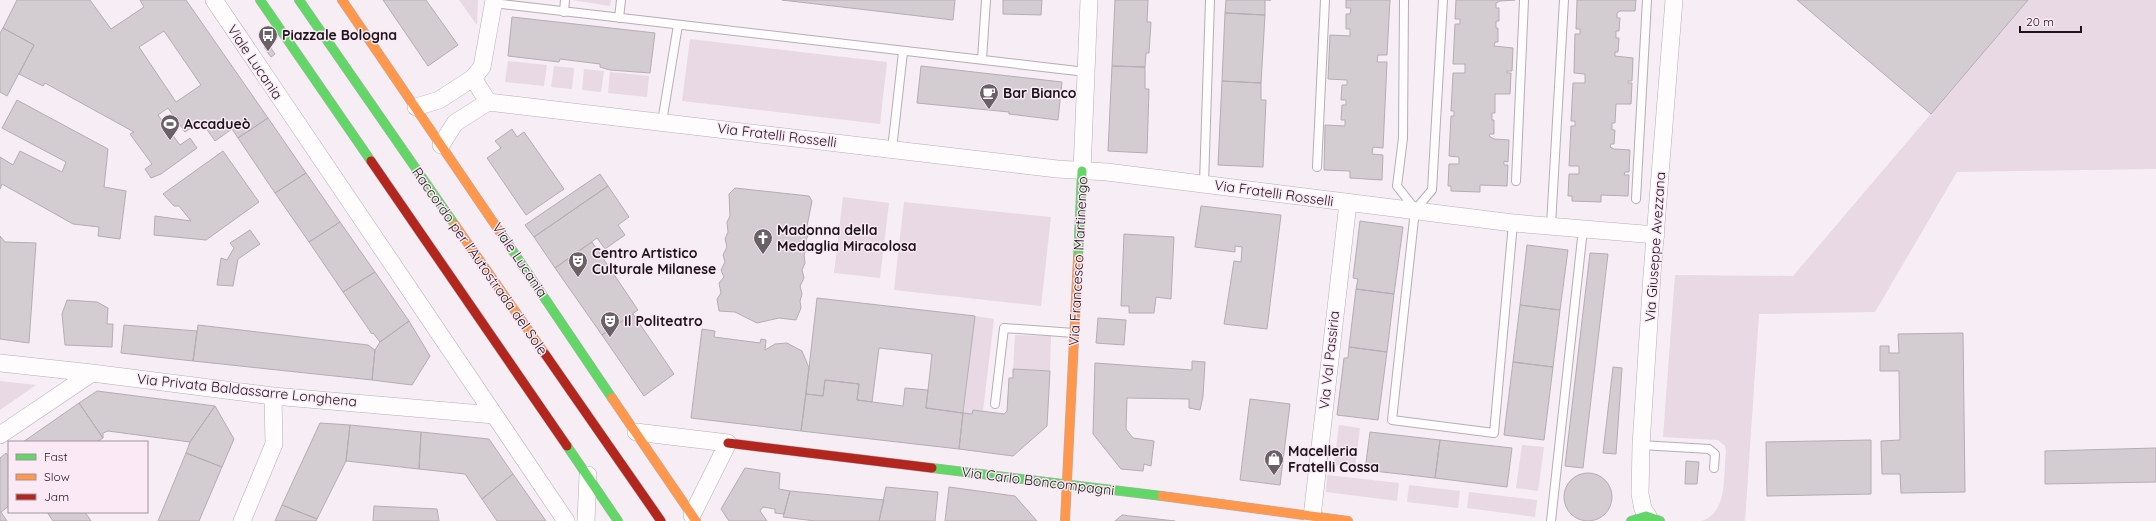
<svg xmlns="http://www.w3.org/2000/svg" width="2156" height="521" font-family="Quicksand,sans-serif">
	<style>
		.green { fill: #e8d9e4 }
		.building { fill: #d3ccd1; stroke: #b5adb3; fill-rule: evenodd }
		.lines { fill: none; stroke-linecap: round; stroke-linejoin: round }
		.lane-casing { stroke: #b6aeb4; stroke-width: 10 }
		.street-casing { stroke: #b6aeb4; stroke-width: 18 }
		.fast-casing { stroke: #b6aeb4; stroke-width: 10 }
		.slow-casing { stroke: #b6aeb4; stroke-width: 10 }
		.jam-casing { stroke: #b6aeb4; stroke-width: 10 }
		.lane { stroke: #fefcfd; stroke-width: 8 }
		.street { stroke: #fefcfd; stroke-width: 17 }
		.fast { stroke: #63d668; stroke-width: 9 }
		.slow { stroke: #ff974d; stroke-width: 9 }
		.jam { stroke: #b3261e; stroke-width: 9 }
		.labels { text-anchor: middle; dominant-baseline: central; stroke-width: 3; stroke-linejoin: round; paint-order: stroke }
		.poi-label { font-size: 14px; font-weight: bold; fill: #1c151a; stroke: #fbe9f6; text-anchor: start }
		.street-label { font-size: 14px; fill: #1c151a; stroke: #fbe9f6 }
	</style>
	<rect width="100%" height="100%" fill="#f7edf4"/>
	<path class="green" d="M459,0H478L477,25Z
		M572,0H611L610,6Z
		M2028,0H2156V169L1957,172L1875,312L1759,314L1745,521H1701C1729,513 1723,474 1726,451L1725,446L1718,440L1663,437L1675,275L1793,276Z
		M690,39L887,62L880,124L682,101Z
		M508,61L547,65L544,86L505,82Z
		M554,66L574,68L572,89L551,87Z
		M584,69L604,71L601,92L582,90Z
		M610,72L649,76L647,97L608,93Z
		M843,197L889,203L880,278L834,273Z
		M904,202L1051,217L1041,306L894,290Z
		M975,316L994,319L983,411L973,410L972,414L964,413Z
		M1015,335L1051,336L1050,371L1013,369Z
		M0,381L36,385L0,410Z
		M1339,425L1360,428L1355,468L1334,465Z
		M1522,445L1544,447L1538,491L1516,488Z
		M1327,475L1399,483L1397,501L1326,492Z
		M1409,485L1460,491L1458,508L1407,502Z
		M1469,492L1537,500L1535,517L1467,508Z"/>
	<path class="building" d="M17,0H90L111,29L144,7L140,0H186L268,118L238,138L232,129L215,141L201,121L185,132L168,108L158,115L180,145L190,138L197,148L161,174L151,178L145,169L152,164L130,134L134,132L45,83L43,86L19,74L34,45L3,28ZM164,31L201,85L176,102L139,47Z
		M383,0H426L458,45L428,66Z
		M782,0H955L953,20Z
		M1003,0H1042L1041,15L1003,14Z
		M1115,0H1148L1147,22H1151L1149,53H1146L1145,67L1112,66Z
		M1226,0H1271H1265V15L1225,13Z
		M1346,0H1390L1387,55H1378L1377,62H1387L1383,148L1373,147L1372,154L1383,155L1382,180L1350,178V171L1324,170L1325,125L1345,126V120H1341L1342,105H1346V100H1341L1342,85H1347V80L1328,79L1330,35L1350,36V29H1346V14H1350L1351,8H1346Z
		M1456,0H1515L1500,1L1496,3V8H1499V21H1496V28H1498V42H1495L1494,46L1513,48L1512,71H1507V73H1511L1510,94H1495V113H1492V120H1494V134H1490L1489,136L1494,139L1509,140L1508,162L1504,161V165H1508L1507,186L1480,185V192L1451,191V186H1448L1449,164H1459V157L1449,156L1451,116H1454V111H1451L1453,73H1465V64H1453L1455,24H1460V19H1455Z
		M1577,0H1636L1635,11H1620L1617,13V18H1620L1619,31H1616V38H1619L1618,52H1615V56L1633,58L1632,81H1628V83H1632L1631,104H1616L1615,123H1612V130H1615L1614,144H1611L1610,147L1614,149L1630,150L1629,172H1625L1624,175H1629L1628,196L1601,195V202L1572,201V196H1568L1569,174H1579V166H1569L1571,126H1575V121H1571L1573,83H1585V74L1574,73L1575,34H1580V29H1576Z
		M1797,0H2028L1931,114Z
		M1225,13L1265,15L1261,83L1222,81Z
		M512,17L655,33L650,73L610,70L600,67V64L560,59L559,62L508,56Z
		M3,28L34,45L7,96L0,92V33Z
		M268,44L275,54L271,57L264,47Z
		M921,66L1062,82L1058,120L1009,114V112L917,103Z
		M1112,66L1145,67V89H1149L1147,153L1108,151Z
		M1222,81L1261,83V100H1266L1263,167L1218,165Z
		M17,100L108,149L104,187L126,191L120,239L98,236L99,227L73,224L2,184L0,189V157L13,165L20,151L62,172L66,162L2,128Z
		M268,118L306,173L275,193L238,138Z
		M512,129L517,137L524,132L564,189L526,215L487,158L501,148L495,141Z
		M223,151L259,202L206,240L154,235L155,216L191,221L179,206H174L163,194Z
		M306,173L340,222L309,242L275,193Z
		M600,174L608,186L534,237L525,225Z
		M608,186L629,217L618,225L625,235L605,249L597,238L555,268L534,237Z
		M735,188L809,196L812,201L807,226L809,233L806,240L807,247L804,255L805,263L802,270L804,278L800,286L802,294L800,301L801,308L796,320L779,318L757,323L735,312L719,311L717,299L721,293L719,283L724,277L721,270L725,262L723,255L727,247L725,239L728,232L727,222L730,216L729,194Z
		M1201,206L1281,215L1267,329L1224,324L1234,261L1241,262L1242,247L1235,246V252L1195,247Z
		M1360,221L1403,227L1394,294L1356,289L1358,279L1353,278Z
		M340,222L375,272L343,292L309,242Z
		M250,230L260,244L238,259L233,286L217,285L221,258L227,260L234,248L230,243Z
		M1124,234L1174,237L1171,299L1156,297L1154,313H1129V306H1121Z
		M0,236L5,242L36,243L29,343L0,339Z
		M592,242L638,310L602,335L555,268Z
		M1527,245L1568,250L1560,310L1520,305Z
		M1590,253L1608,254L1583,468L1565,466Z
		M375,272L409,321L380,342L373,333L372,334L343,292Z
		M1356,289L1394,294L1387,352L1349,347Z
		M817,298L975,316L963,413L926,408L932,354L879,348L872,402L857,400L859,384L825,380L823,396L806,394Z
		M67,300L97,302L108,308L107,324H113L112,347L65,345L62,314Z
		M1520,305L1560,310L1553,367L1513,362Z
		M633,314L674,374L644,396L602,335Z
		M1098,318L1126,320L1124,345L1096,343Z
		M409,321L430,356L412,385L372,380L375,350L380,342Z
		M124,325L197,331L193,361L121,353Z
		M198,325L368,345L375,350L372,380L193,361Z
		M702,329L715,331L714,337L760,343L761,339L766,340L765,350L775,344L787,343L802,351L809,368L801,431L691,418Z
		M1963,333L1965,492L1901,493L1900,474H1882L1881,441L1900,440L1899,371H1880V346H1889V353H1899L1898,334Z
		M1349,347L1387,352L1378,420L1337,415L1344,358H1348Z
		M1192,361L1205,362L1203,396L1200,410L1189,408V399L1127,398L1126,429L1133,438L1154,441L1151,466L1144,464L1143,471L1121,469L1093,434L1095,363L1192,370Z
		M1513,362L1553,367L1544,440L1504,435Z
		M1613,367L1622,368L1616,454L1603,453Z
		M1013,369L1050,371L1047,426L1013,456L959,449L963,413L972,414L973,410L1004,414L1007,411L1009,378H1013Z
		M825,380L859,384L857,400L903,406L905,388L928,390L926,408L963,413L959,449L801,431L806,394L823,396Z
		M97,391L215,406L190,442L108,431L103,433V438L79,403Z
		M1250,399L1290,404L1280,485L1240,480Z
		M79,403L103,438L97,442H23Z
		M215,406L234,439L222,467L186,453L190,442Z
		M320,423L350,425L346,461L317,519L282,505Z
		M350,425L421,432L419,469L346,461Z
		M421,432L489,439L513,474L482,499L465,474L419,469Z
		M1370,432L1440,440L1435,478L1365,470Z
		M1440,440L1512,448L1507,487L1435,478Z
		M1871,440V494L1767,496L1766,442Z
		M2156,448V482L2045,484V451Z
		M6,453L9,457V506L1,512L7,521H0V458Z
		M186,453L222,467L199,521H158Z
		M1686,461L1699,462L1697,484H1685Z
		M745,468L780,473L779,489L790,491L784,514L775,513V509L763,507L760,511L767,521H729L721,509Z
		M1564 497a24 24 0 1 1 48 0a24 24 0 1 1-48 0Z
		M513,474L546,521H497L482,499Z
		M886,487L938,492L935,521H879Z
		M949,487L1015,496L1037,521H945Z
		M790,491L884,500L879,521H815L783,517Z
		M282,505L317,519L316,521H275Z
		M374,506L437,509L439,521H373Z
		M47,512H85L91,521H53Z
		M1122,515L1175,521H1115Z"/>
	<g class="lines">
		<defs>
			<path id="lane" d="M1404,0L1403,138L1397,186L1415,209
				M1443,0L1432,190L1415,210L1392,420L1494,433L1513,223
				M493,3L1086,72
				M564,12L565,0
				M619,18L621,0
				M982,59L986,0
				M662,122L678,25
				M892,149L903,52
				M1317,167L1325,0
				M1516,181L1524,0
				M1204,183L1210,0
				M1636,199L1647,0
				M1551,225L1564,0
				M995,404L1004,328L1074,333
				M1641,445L1709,449L1715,454L1714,468
				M1551,521L1583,229"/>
			<path id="street" d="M214,0L566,521
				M473,78L488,102
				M488,102L1057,169L1107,172L1513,223L1656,235
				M416,107L439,100L473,78L482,67L494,0
				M441,145L455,123L488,102
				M1082,171L1089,0
				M0,363L92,373L273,396L494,415
				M636,432L728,443L692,515
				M0,435L92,373
				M1648,516L1643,509L1640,494L1641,445L1652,275L1674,0
				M1312,517L1348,203
				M242,521L274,444L273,396
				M586,521L588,475"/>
			<path id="fast" d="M260,0L371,161
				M299,0L455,225
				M500,232L612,398
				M1078,258L1082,171
				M567,446L618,521
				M932,468L1162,496
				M1631,521L1646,516L1660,521"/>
			<path id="slow" d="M342,0L500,232
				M455,225L545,354
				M612,398L696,521
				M1162,496L1348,521
				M1065,521L1078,258"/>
			<path id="jam" d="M371,161L567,446
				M545,354L661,521
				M728,443L932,468"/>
		</defs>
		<use href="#lane" class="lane-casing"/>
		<use href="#street" class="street-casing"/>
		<use href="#fast" class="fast-casing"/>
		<use href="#slow" class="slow-casing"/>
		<use href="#jam" class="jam-casing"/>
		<use href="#lane" class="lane"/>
		<use href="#street" class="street"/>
		<use href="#fast" class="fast"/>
		<use href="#slow" class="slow"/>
		<use href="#jam" class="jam"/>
	</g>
	<defs>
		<symbol id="bus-pin" viewBox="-11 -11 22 30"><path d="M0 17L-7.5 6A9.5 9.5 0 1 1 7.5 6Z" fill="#696166" stroke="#fbe9f6"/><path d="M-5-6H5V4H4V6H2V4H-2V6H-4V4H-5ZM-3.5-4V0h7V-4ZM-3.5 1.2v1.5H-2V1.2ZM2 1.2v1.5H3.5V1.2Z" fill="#fff"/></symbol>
		<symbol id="cafe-pin" viewBox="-11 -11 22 30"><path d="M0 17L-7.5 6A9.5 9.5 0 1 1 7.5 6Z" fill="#696166" stroke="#fbe9f6"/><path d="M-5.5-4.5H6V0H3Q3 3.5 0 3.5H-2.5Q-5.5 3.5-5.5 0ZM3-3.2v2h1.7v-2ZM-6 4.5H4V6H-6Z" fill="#fff"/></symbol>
		<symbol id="stadium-pin" viewBox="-11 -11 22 30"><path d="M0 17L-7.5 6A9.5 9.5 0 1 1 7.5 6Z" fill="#696166" stroke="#fbe9f6"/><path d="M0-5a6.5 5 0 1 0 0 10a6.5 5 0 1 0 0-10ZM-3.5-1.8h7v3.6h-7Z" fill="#fff"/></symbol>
		<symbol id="church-pin" viewBox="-11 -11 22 30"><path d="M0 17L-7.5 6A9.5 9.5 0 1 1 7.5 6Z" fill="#696166" stroke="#fbe9f6"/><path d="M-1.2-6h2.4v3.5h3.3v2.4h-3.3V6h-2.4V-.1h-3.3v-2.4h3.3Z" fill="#fff"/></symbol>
		<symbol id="theatre-pin" viewBox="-11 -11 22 30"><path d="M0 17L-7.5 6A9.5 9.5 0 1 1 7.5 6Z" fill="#696166" stroke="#fbe9f6"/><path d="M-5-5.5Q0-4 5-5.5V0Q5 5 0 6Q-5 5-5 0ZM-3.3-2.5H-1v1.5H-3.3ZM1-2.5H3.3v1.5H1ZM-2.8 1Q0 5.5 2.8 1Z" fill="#fff"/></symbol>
		<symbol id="shop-pin" viewBox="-11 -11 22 30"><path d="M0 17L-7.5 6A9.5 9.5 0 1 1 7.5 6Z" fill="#696166" stroke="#fbe9f6"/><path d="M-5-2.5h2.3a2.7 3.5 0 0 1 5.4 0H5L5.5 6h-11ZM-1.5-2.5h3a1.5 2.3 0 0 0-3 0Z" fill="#fff"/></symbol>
	</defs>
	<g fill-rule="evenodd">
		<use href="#bus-pin" x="257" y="24" width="22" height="30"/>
		<use href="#cafe-pin" x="978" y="82" width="22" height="30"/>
		<use href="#stadium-pin" x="159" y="113" width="22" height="30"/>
		<use href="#church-pin" x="752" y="227" width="22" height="30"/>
		<use href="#theatre-pin" x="567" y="250" width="22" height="30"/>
		<use href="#theatre-pin" x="599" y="310" width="22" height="30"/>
		<use href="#shop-pin" x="1263" y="448" width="22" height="30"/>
	</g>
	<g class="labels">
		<g class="poi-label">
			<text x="282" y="35">Piazzale Bologna</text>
			<text x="1003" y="93">Bar Bianco</text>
			<text x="184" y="124">Accadueò</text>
			<text x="777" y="230">Madonna della<tspan x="777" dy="16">Medaglia Miracolosa</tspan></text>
			<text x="592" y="253">Centro Artistico<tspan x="592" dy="16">Culturale Milanese</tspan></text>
			<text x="624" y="321">Il Politeatro</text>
			<text x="1288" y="451">Macelleria<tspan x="1288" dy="16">Fratelli Cossa</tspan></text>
		</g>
		<g class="street-label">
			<text transform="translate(255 62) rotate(56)">Viale Lucania</text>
			<text transform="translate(777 135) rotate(7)">Via Fratelli Rosselli</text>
			<text transform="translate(1274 193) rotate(8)">Via Fratelli Rosselli</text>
			<text transform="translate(1655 247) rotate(-86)">Via Giuseppe Avezzana</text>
			<text transform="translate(520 260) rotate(56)">Viale Lucania</text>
			<text transform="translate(480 261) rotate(55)">Raccordo per l'Autostrada del Sole</text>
			<text transform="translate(1078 261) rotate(-87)">Via Francesco Martinengo</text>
			<text transform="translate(1329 360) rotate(-84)">Via Val Passiria</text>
			<text transform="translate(247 390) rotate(6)">Via Privata Baldassarre Longhena</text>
			<text transform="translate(1038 481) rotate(7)">Via Carlo Boncompagni</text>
		</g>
	</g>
	<rect x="8" y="441" width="140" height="72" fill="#fbe9f6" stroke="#a2949e"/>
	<rect x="16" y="454" width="20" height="6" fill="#63d668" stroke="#a2949e"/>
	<text x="44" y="461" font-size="12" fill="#1c151a">Fast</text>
	<rect x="16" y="474" width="20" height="6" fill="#ff974d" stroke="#a2949e"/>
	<text x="44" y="481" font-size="12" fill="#1c151a">Slow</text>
	<rect x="16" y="494" width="20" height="6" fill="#b3261e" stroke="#a2949e"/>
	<text x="44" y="501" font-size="12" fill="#1c151a">Jam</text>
	<path d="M2020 26v6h61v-6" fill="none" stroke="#1c151a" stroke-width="2"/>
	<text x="2026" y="26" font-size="12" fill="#1c151a" stroke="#fbe9f6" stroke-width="3" paint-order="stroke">20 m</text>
</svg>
